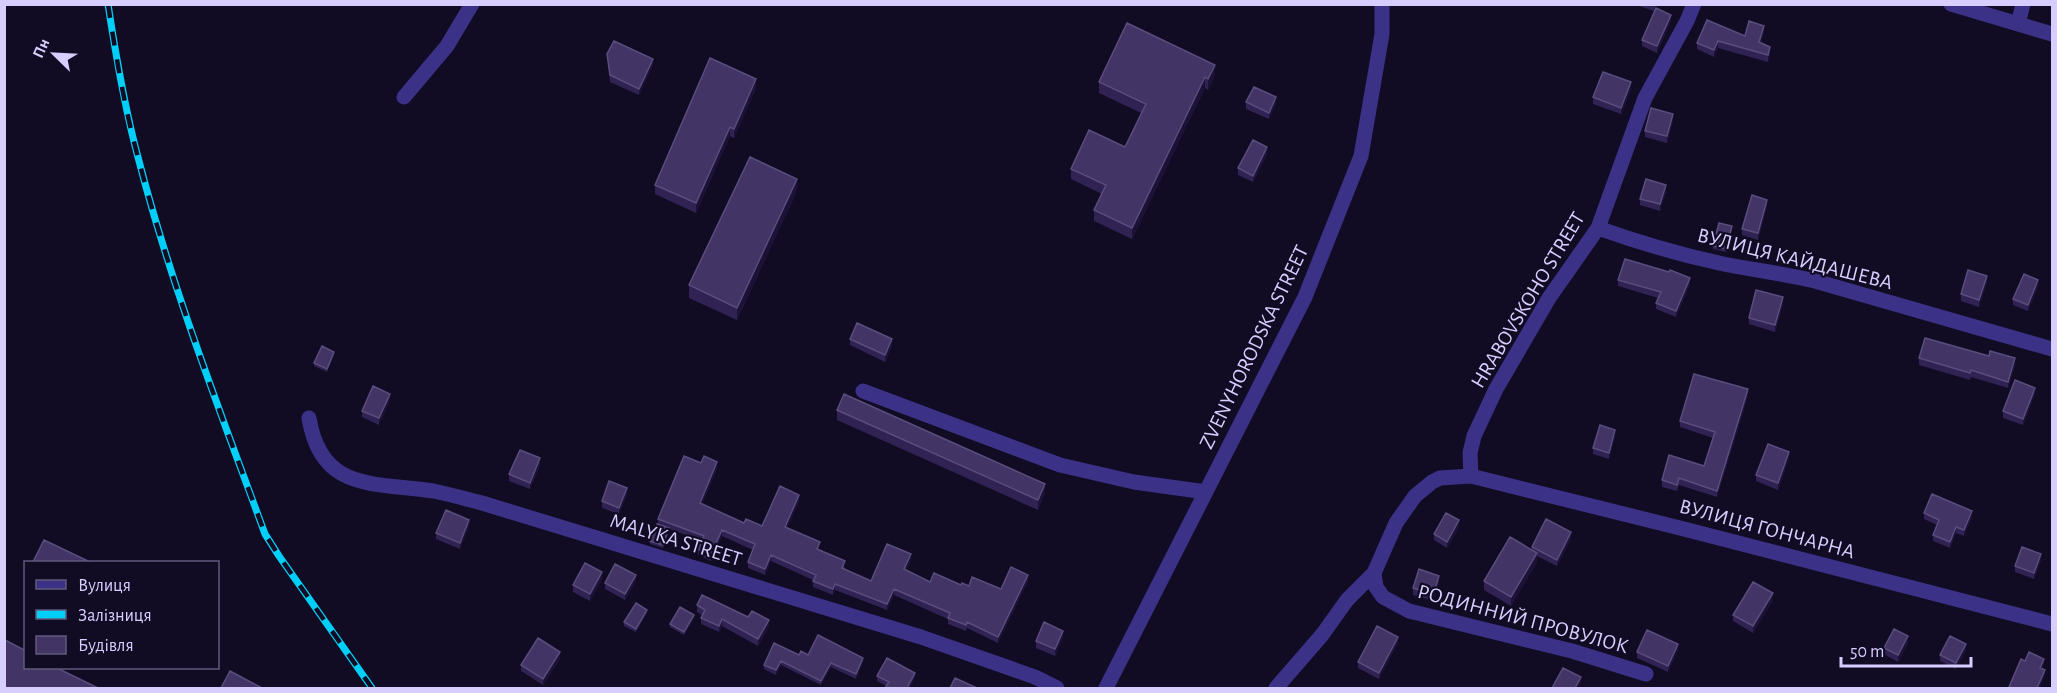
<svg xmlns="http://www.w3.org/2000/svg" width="2057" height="693" font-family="'Alegreya Sans',sans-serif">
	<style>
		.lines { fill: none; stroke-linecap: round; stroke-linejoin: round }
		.minor { stroke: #3b3287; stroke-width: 15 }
		.rail-casing { stroke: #00d0f9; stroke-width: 7 }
		.rail { stroke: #110c24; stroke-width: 4.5; stroke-dasharray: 14; stroke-linecap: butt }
		.wall { fill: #302353 }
		.shaded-wall { fill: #1c1238 }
		.building { fill: #423565; stroke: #594d7e; stroke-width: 1.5 }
		.labels { text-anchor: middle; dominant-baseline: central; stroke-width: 4.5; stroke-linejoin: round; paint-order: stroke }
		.street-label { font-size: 21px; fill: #d7ceff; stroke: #110c24 }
	</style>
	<rect width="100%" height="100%" fill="#110c24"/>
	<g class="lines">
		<path class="minor" d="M1951,4L2052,34
			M2018,24L2023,4
			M404,97L447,46L472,4
			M1598,228C1637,242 1678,254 1719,263C1751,270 1783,273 1815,281L2052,349
			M863,391L1060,465L1134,482L1206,492
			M309,418C321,492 374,482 433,491C449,494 466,499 482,503L921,637L1035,677L1057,688
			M1471,476L1680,528L2052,624
			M1374,573L1376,587L1383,597L1409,611L1572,651L1646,674
			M1106,688L1305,297L1361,156L1382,34V4
			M1276,688L1322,635L1347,600L1374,573L1396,523L1415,496L1432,482L1440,478L1471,476L1470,453L1474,436L1496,389L1549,298L1598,228L1645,98L1687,21L1694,4"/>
		<defs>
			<path id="rail" d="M108,4C116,57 125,110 139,161C172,288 220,411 265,534L279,556L372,688"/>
		</defs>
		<use href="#rail" class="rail-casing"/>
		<use href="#rail" class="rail"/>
	</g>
	<path class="wall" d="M1633,4H1656L1654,11Z
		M1671,21L1657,53L1642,46V40Z
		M1764,32L1761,43L1770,54L1768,62L1718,48L1714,57L1697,49V43L1745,36Z
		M607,54L653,65L639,95L610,82Z
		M1215,75L1208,90L1205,88L1132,239L1094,221V210L1102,194L1071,179V169L1125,147L1141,113L1099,93V82Z
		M756,88L734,138L730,136L696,213L655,194V185Z
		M1631,89L1621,114L1593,104V97Z
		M1246,102L1276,103L1269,119L1246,109Z
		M1673,120L1667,143L1645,137V131Z
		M1267,154L1253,182L1238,175V168Z
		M797,191L737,320L689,298V285Z
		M1666,192L1660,211L1640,205V199Z
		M1767,206L1758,240L1742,235V229Z
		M1732,229L1726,252L1713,249V246Z
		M1618,280L1690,284L1676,317L1656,309V303L1658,298L1618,286Z
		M1987,282L1979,307L1961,301V294Z
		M2038,286L2028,311L2013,305V299Z
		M1783,304L1775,332L1749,324V318Z
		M850,339L892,346L885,362L850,345Z
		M334,355L327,372L314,366V363Z
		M1919,358L2015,365L2008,388L1971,377L1970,380L1919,365Z
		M2035,394L2023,425L2003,418V411Z
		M1748,396L1717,497L1679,485L1677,491L1662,487V480L1704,466L1713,438L1680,427V421Z
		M390,400L379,425L362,417V411Z
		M837,410L1045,493L1038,510L837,420Z
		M1615,436L1609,459L1593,454V448Z
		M1789,458L1778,490L1756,481V475Z
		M701,463L717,469L702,504L744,523L762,526L799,501L787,528L820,549V550L845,567L844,569L871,581L911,560L906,570L930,582L1001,589L1028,581L998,643L967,628L966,631L948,624V619L894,595L887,610L835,590L833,595L813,587V580L771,561L765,575L748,568V562L753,550L722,536L711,561L698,555V549L702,541L669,529L663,548L650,544V541L658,524V519Z
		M540,465L530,489L509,481V474Z
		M627,494L619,514L602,508V501Z
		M1924,513L1972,517L1964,536L1956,533L1950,548L1933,541V535L1937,525L1924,519Z
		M469,526L460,549L436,539V533Z
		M1459,527L1447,548L1434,540V534Z
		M1571,539L1557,566L1537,556V562L1511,606L1484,590V581L1532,550V547Z
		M2041,560L2034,579L2015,572V566Z
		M602,579L590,601L573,592V585Z
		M636,581L625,600L605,589V583Z
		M1439,582L1433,601L1413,595V588Z
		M1773,600L1753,633L1733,621V615Z
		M697,605L769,627L758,646L722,626L719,632L701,624V618L702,615L697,612Z
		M647,613L636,632L624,626V622Z
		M694,618L684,635L670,627V624Z
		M1063,637L1055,656L1036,648V641Z
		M1398,643L1379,679L1358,668V662Z
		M1908,643L1898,662L1884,654V648Z
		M1678,650L1668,672L1637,658V652Z
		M1966,650L1956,669L1940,661V655Z
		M799,655H808L863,662L856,679L831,667L821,685L781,665L776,675L764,669V665Z
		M560,659L543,685L521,671V665Z
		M877,676L915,679L886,686L877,681Z"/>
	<path class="shaded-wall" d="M1671,15V21L1657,53V46Z
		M1764,26V32L1759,49V42Z
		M1718,41V48L1714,57V50Z
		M1770,47V54L1768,62V55Z
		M653,59V65L639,95V89Z
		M1215,65V75L1208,90V79Z
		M1205,77V88L1132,239V228Z
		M756,79V88L734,138V129Z
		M1631,82V89L1621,114V108Z
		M1276,97V103L1269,119V113Z
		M1673,114V120L1667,143V136Z
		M730,127V136L696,213V203Z
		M1267,147V154L1253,182V176Z
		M797,179V191L737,320V308Z
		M1666,185V192L1660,211V204Z
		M1767,200V206L1758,240V233Z
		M1987,276V282L1979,307V300Z
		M1690,278V284L1676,317V311Z
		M2038,280V286L2028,311V305Z
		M1783,297V304L1775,332V325Z
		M892,339V346L885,362V355Z
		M334,352V355L327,372V369Z
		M2015,358V365L2008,388V382Z
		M2035,388V394L2023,425V419Z
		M1748,389V396L1717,497V491Z
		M390,394V400L379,425V418Z
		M1615,430V436L1609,459V453Z
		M1789,452V458L1778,490V483Z
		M540,458V465L530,489V483Z
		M717,462V469L700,509V503Z
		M1045,484V493L1038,510V500Z
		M627,488V494L619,514V508Z
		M799,495V501L785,533V527Z
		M1972,511V517L1964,536V530Z
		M469,520V526L460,549V543Z
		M1459,520V527L1447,548V542Z
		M1956,527V533L1950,548V542Z
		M669,528V531L663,548V545Z
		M722,530V536L711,561V555Z
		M1571,532V539L1557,566V560Z
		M1537,553V562L1511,606V597Z
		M911,554V560L904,576V569Z
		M2041,554V560L2034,579V573Z
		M771,555V561L765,575V569Z
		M602,572V579L590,601V594Z
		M636,575V581L625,600V594Z
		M1028,575V581L998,643V637Z
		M1439,576V582L1433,601V595Z
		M835,584V590L833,595V589Z
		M894,589V595L887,610V604Z
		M1773,593V600L1753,633V626Z
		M647,610V613L636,632V629Z
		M694,615V618L684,635V632Z
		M722,619V626L719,632V626Z
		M769,620V627L758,646V639Z
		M1063,631V637L1055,656V649Z
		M1908,636V643L1898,662V655Z
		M1398,637V643L1379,679V673Z
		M1678,644V650L1668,672V666Z
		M1966,644V650L1956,669V663Z
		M560,652V659L543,685V679Z
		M863,658V662L856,679V674Z
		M2044,659V665L2040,674V668Z
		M781,661V665L776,675V670Z
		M831,663V667L821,685V681Z
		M2045,670V676L2040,688H2037Z
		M915,673V679L910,688H907Z
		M1581,677V684L1578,688H1575Z"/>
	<path class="building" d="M1656,8L1671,15L1657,46L1642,40Z
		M1707,20L1745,36L1749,21L1764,26L1759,42L1770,47L1768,55L1718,41L1714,50L1697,43Z
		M1127,23L1215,65L1208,79L1205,77L1132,228L1094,210L1106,185L1071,169L1089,130L1125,147L1146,104L1099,82Z
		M614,41L653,59L639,89L610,75L607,54Z
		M710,58L756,79L734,129L730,127L696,203L655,185Z
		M1603,72L1631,82L1621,108L1593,97Z
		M1254,87L1276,97L1269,113L1246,102Z
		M1651,108L1673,114L1667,136L1645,131Z
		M1253,140L1267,147L1253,176L1238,168Z
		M750,157L797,179L737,308L689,285Z
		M1646,179L1666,185L1660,204L1640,199Z
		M1752,195L1767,200L1758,233L1742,229Z
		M1719,223L1732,226L1726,249L1713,246Z
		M1625,259L1669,272L1670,270L1690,278L1676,311L1656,303L1661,292L1618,280Z
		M1968,270L1987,276L1979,300L1961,294Z
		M2024,274L2038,280L2028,305L2013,299Z
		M1756,290L1783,297L1775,325L1749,318Z
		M857,323L892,339L885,355L850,339Z
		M1925,338L1989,356L1990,351L2015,358L2008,382L1971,370L1970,373L1919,358Z
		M322,346L334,352L327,369L314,363Z
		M1694,374L1748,389L1717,491L1679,478L1677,485L1662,480L1669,455L1704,466L1715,432L1680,421Z
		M2015,380L2035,388L2023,419L2003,411Z
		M373,386L390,394L379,418L362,411Z
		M844,394L1045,484L1038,500L837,410Z
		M1600,425L1615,430L1609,453L1593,448Z
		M1768,444L1789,452L1778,483L1756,475Z
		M520,450L540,458L530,483L509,474Z
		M684,456L701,463L704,456L717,462L700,503L744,523L746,519L762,526L780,486L799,495L785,527L820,542L817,549L845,561L842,568L871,581L887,544L911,554L904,569L930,582L934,573L961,585L962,583L969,586L972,577L1001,589L1011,567L1028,575L998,637L967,622L966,625L948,618L950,613L894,589L887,604L835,584L833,589L813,581L816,575L771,555L765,569L748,562L755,544L722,530L711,555L698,549L704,536L658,519Z
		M609,481L627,488L619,508L602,501Z
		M1932,494L1972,511L1964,530L1956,527L1950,542L1933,535L1939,520L1924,513Z
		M446,510L469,520L460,543L436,533Z
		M1446,513L1459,520L1447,542L1434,534Z
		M1546,519L1571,532L1557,560L1532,547Z
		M657,524L669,528L663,545L650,541Z
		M1510,537L1537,553L1511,597L1484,581Z
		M44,540L90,562H33Z
		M2022,547L2041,554L2034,573L2015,566Z
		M585,563L602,572L590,594L573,585Z
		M615,564L636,575L625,594L605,583Z
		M1419,569L1439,576L1433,595L1413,588Z
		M1753,582L1773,593L1753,626L1733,615Z
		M702,595L748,617L752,611L769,620L758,639L722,619L719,626L701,618L705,610L697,605Z
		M636,603L647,610L636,629L624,622Z
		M680,607L694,615L684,632L670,624Z
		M1044,622L1063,631L1055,649L1036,641Z
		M1377,626L1398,637L1379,673L1358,662Z
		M1894,629L1908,636L1898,655L1884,648Z
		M1647,630L1678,644L1668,666L1637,652Z
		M818,635L863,658L856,674L831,663L821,681L781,661L776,670L764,665L774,643L799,655L801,651L808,655Z
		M1950,636L1966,644L1956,663L1940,655Z
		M538,638L560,652L543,679L521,665Z
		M5,640L26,651V668H57L98,688H4Z
		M2029,652L2044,659L2040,668L2045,670L2037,688H2013L2009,687L2021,659L2025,661Z
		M887,658L915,673L907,688H885L889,682L877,676Z
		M1563,668L1581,677L1575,688H1552Z
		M230,671L262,688H221Z
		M955,678L977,688H950Z"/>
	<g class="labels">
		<g class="street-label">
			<text transform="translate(1795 259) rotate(14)">ВУЛИЦЯ КАЙДАШЕВА</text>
			<text transform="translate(1528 300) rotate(-59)">HRABOVSKOHO STREET</text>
			<text transform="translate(1254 347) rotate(-64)">ZVENYHORODSKA STREET</text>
			<text transform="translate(1767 529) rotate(15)">ВУЛИЦЯ ГОНЧАРНА</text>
			<text transform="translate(676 540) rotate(17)">MALYKA STREET</text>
			<text transform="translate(1523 619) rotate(15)">РОДИННИЙ ПРОВУЛОК</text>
		</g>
	</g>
	<rect width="2057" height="693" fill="none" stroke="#d7ceff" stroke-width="12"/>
	<rect x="24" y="561" width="195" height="108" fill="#110c24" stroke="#605a7c" stroke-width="1.5"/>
	<rect x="36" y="580" width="30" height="9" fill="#3b3287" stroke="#605a7c" stroke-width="1.5"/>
	<text x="78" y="591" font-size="18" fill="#d7ceff">Вулиця</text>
	<rect x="36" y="610" width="30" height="9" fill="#00d0f9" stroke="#605a7c" stroke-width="1.5"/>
	<text x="78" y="621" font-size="18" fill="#d7ceff">Залізниця</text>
	<rect x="36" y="636" width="30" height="18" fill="#423565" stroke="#605a7c" stroke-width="1.5"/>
	<text x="78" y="651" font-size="18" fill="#d7ceff">Будівля</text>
	<g transform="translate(54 54) rotate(294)" stroke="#110c24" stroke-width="4.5" paint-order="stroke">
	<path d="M0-4.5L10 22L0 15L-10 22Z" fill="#d7ceff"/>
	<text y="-9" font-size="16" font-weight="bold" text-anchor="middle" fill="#d7ceff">Пн</text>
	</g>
	<path d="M1841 657v9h130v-9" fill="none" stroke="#d7ceff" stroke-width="3"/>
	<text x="1850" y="657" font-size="18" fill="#d7ceff" stroke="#110c24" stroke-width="4.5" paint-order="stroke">50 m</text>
</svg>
